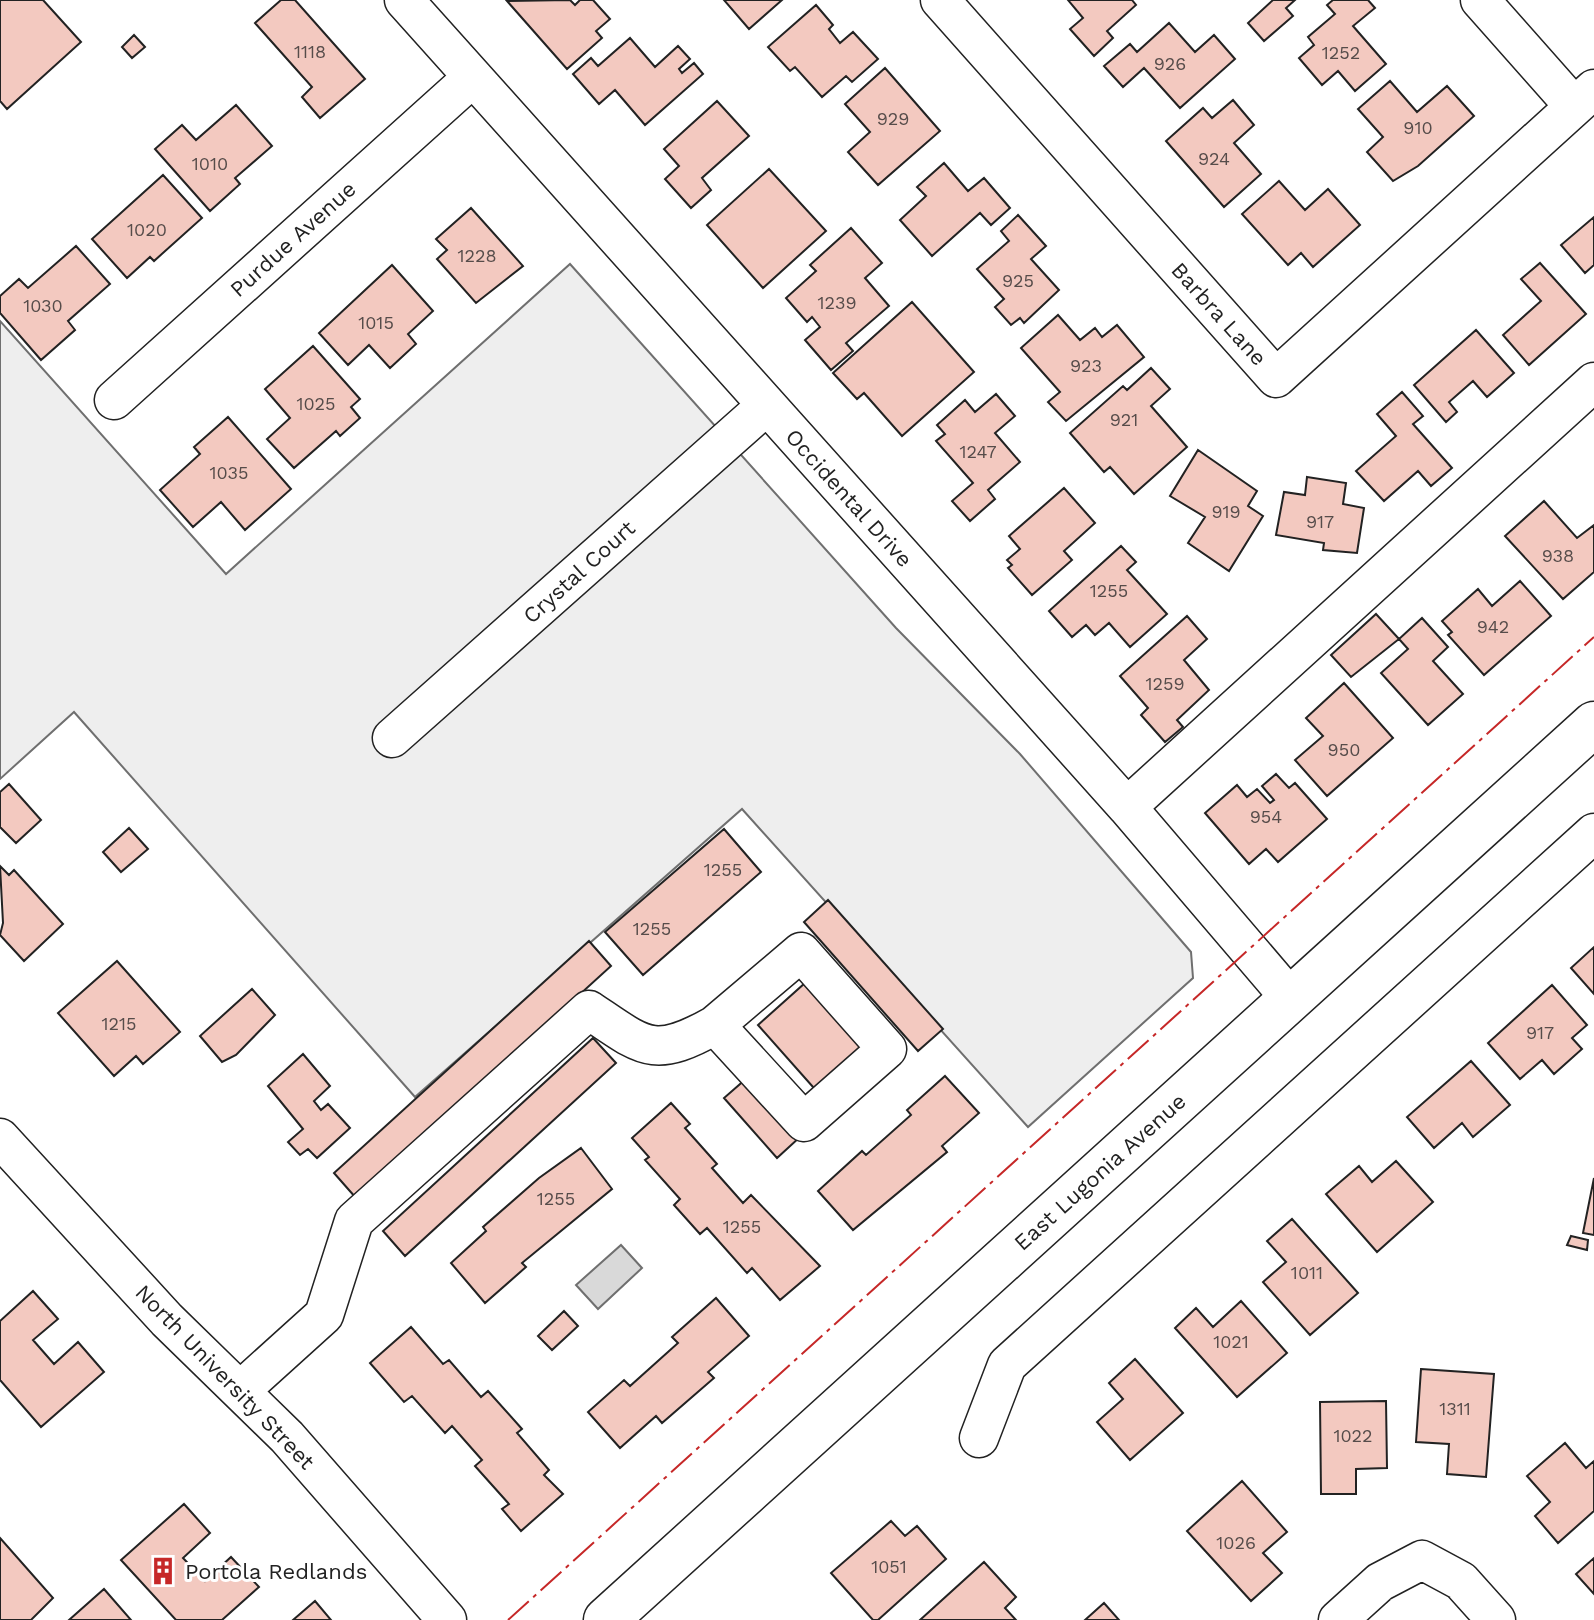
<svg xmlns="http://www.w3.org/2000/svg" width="1594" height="1620" font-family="'Work Sans',sans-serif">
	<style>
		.green { fill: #eee; stroke: #6f6f6f; stroke-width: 2 }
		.water { fill: #d9d9d9; stroke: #6f6f6f; stroke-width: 2 }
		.building { fill: #f3c9c0; stroke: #222; stroke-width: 2 }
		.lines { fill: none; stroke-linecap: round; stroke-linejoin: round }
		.minor-casing { stroke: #222; stroke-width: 41 }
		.major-casing { stroke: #222; stroke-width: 47 }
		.minor { stroke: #fff; stroke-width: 38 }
		.major { stroke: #fff; stroke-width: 44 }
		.power { stroke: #c62828; stroke-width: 2; stroke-dasharray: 28 6 4 6; stroke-linecap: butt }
		.labels { text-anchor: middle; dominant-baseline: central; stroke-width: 6; stroke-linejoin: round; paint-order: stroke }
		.number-label { font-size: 18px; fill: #564c4a }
		.street-label { font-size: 22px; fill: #222; stroke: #fff }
		.poi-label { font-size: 22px; fill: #222; stroke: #fff; text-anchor: start }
	</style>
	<rect width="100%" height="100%" fill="#fff"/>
	<path class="green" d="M570,264L896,628L1020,754L1191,952L1193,978L1028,1127L742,809L415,1097L74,712L0,779V321L226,574Z"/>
	<path class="water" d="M621,1245L642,1268L598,1309L576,1285Z"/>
	<path class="building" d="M0,0H43L81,42L7,109L0,101Z
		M281,0H295L365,79L320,118L302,97L312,87L255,23Z
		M570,0L575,5L580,0H593L610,19L596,31L602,38L567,69L507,1Z
		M724,0H782L749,29Z
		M1068,0H1132L1136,5L1107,31L1113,38L1094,56L1070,29L1083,18Z
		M1273,0H1295L1286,8L1293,16L1264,41L1248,23Z
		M1333,0H1368L1375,8L1353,26L1386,64L1355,91L1338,71L1322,85L1299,58L1314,45L1308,37L1335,14L1327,5Z
		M816,5L833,25L829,29L840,43L853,32L878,59L852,82L846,76L822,97L795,67L790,71L768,47Z
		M1169,23L1195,52L1214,35L1235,59L1180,108L1144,68L1123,87L1104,66L1130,44L1137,52Z
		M134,35L145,47L132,58L122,47Z
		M630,38L655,67L678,46L690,59L679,69L682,73L694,63L703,74L645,125L615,90L599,104L573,74L591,58L598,66Z
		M885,68L940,131L878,185L848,152L870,132L845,104Z
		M1390,81L1417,112L1447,86L1474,116L1418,166L1393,181L1367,152L1383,137L1358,109Z
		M1233,100L1254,125L1234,143L1261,174L1224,207L1166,141L1203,108L1212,118Z
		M717,101L749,136L702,178L711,190L691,208L665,179L679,166L664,149Z
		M236,105L272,146L235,178L240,184L210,211L155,149L182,125L196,140Z
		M944,163L968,191L984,178L1010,208L991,225L980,213L932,256L900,220L926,196L917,187Z
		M769,169L826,231L763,288L707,225Z
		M163,175L202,218L154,261L150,257L127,278L92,239Z
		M1279,181L1305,210L1328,189L1360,225L1313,267L1301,253L1288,265L1242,214Z
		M471,208L523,266L476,303L437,259L447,250L436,239Z
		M1018,215L1046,246L1031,259L1059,290L1024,323L1020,318L1011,325L995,307L1004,299L977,269L1009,241L1001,231Z
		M1594,217V265L1585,273L1561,245Z
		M851,228L882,263L865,278L889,306L846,343L853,351L831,370L805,340L820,327L812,317L807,322L786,298L816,271L810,265Z
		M76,246L110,284L68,321L75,330L41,360L0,313V296L19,279L28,288Z
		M1540,263L1586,314L1529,365L1503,335L1541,301L1521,279Z
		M392,265L433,311L408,334L416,344L390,368L369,345L348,365L319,333Z
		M912,302L974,372L902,436L864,393L857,399L833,373Z
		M1058,315L1080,340L1095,328L1102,337L1117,325L1144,357L1066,421L1048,402L1060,392L1021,348Z
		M1476,330L1514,373L1487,397L1473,381L1449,402L1457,412L1446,422L1414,385Z
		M313,346L360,399L351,407L360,418L340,436L336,431L294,468L267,439L290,418L265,389Z
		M1151,368L1170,389L1151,406L1187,447L1134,494L1110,467L1104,472L1070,433L1123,386L1127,390Z
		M1402,392L1423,416L1413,424L1452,468L1431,486L1418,471L1384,501L1356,471L1396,436L1377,414Z
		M996,394L1015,416L995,433L1020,462L988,490L995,499L970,521L952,501L973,483L936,441L945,434L937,425L965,400L975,412Z
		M228,417L291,489L245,530L221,502L193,527L160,490L200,454L194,447Z
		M1198,450L1257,491L1248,506L1263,516L1229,571L1188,543L1205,517L1170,496Z
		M1307,477L1346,483L1343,504L1364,508L1357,553L1323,550L1324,543L1276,535L1284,492L1305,495Z
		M1064,488L1095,523L1064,551L1072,560L1032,595L1008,568L1012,565L1007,560L1020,549L1009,536Z
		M1544,501L1577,538L1594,525V572L1563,599L1505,536Z
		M1121,546L1136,562L1127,570L1167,614L1130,647L1109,623L1095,635L1086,625L1072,637L1049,611Z
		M1520,581L1551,616L1484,675L1448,635L1452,632L1442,621L1478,589L1492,606Z
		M1376,614L1399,639L1351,677L1331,655Z
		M1187,616L1207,639L1184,660L1209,690L1177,720L1183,727L1165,742L1141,715L1148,708L1120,676Z
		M1422,618L1448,647L1433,661L1463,694L1428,725L1381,673L1408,649L1399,639Z
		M1344,683L1393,738L1327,796L1295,760L1323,736L1306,718Z
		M1276,774L1289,788L1295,783L1327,819L1278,862L1266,849L1249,864L1205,813L1237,785L1247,797L1257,789L1270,803L1274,800L1262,786Z
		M9,784L41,820L16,843L0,827V792Z
		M129,828L148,849L121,872L103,852Z
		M724,829L761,872L643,975L605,932Z
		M0,866L9,875L14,870L63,924L24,961L0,935L3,923Z
		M828,900L943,1029L918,1051L804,922Z
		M589,941L611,966L356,1198L334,1173Z
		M1594,947V994L1571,968Z
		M117,961L180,1032L143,1064L136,1056L114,1076L58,1013Z
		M805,983L868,1054L821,1096L758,1025Z
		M1552,985L1587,1025L1572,1038L1582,1049L1554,1074L1542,1060L1520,1079L1488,1043Z
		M252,989L275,1015L236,1055L222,1062L200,1036Z
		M593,1038L616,1063L405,1256L383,1231Z
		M303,1054L330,1086L314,1101L321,1110L328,1104L350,1128L317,1158L308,1149L300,1155L288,1142L303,1129L268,1086Z
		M1471,1061L1510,1105L1473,1137L1462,1123L1434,1148L1407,1117Z
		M945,1076L979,1113L942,1146L947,1152L853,1230L818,1191L862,1151L866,1155L911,1115L907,1110Z
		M747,1078L800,1137L777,1158L724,1098Z
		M671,1103L690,1124L685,1128L717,1164L712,1168L743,1203L751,1195L820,1266L780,1300L752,1268L747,1273L707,1228L700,1234L674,1205L680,1199L645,1160L649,1157L632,1138Z
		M581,1148L612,1189L522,1263L526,1267L485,1303L451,1263L486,1231L483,1227L539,1178Z
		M1396,1161L1433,1202L1377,1252L1326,1194L1359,1166L1372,1182Z
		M1594,1178V1235L1583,1233Z
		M1292,1219L1358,1293L1310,1335L1263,1282L1286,1262L1267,1241Z
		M1571,1236L1588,1240L1587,1250L1567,1245Z
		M33,1291L58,1319L33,1340L54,1364L78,1342L104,1372L41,1427L0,1380V1321Z
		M716,1298L749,1336L708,1372L714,1378L662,1423L656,1416L620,1448L588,1412L624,1380L630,1386L678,1343L672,1337Z
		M1241,1301L1287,1353L1237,1397L1175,1328L1196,1308L1213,1327Z
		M564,1311L578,1326L552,1350L538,1336Z
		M411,1327L443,1364L449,1360L481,1397L488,1391L522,1429L517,1433L549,1470L544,1475L563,1494L521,1531L502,1509L509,1504L475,1466L482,1460L452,1426L445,1433L412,1396L404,1402L370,1363Z
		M1135,1359L1183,1413L1130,1460L1097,1422L1123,1399L1109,1383Z
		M1421,1369L1494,1374L1486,1477L1447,1474L1449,1444L1416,1442Z
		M1386,1401L1387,1468L1356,1469V1494H1321L1320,1402Z
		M1565,1443L1586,1468L1594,1461V1511L1558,1543L1535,1516L1550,1502L1527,1476Z
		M1242,1481L1287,1532L1263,1553L1282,1573L1251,1601L1187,1531Z
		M184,1504L210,1533L183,1558L205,1581L231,1557L259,1587L222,1620H176L121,1560Z
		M891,1521L905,1536L917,1526L946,1559L878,1620H873L831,1573Z
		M0,1538L53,1598L31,1620H0Z
		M1594,1558V1594L1576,1574Z
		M984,1562L1016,1597L1005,1608L1016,1620H920Z
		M104,1589L131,1620H69Z
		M315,1601L331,1620H293Z
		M1104,1603L1119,1620H1085Z"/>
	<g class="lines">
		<defs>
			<path id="minor" d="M404,0L1127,807L1291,999
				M940,0L1276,378L1594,89
				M1480,0L1573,105
				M114,400L472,78
				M392,738L766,406
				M1127,807L1594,382
				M0,1138L167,1320L287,1437L447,1620
				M241,1390L324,1315L354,1221L589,1010C644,1047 653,1060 715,1025L804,1122L887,1049L801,952L715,1025
				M979,1438L1007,1365L1594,833
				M1338,1620L1380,1582L1422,1560L1461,1581L1496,1620"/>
			<path id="major" d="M606,1620L1594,724"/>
		</defs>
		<use href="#minor" class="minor-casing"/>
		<use href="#major" class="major-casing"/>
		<use href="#minor" class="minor"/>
		<use href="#major" class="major"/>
		<path class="power" d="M508,1620L1594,637"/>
	</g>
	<defs>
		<symbol id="building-bare" viewBox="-9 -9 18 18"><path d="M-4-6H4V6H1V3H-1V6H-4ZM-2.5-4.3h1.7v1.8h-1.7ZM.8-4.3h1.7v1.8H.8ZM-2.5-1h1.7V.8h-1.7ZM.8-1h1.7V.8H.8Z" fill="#c62828" stroke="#fff" stroke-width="2.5" paint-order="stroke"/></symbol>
	</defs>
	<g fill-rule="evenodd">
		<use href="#building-bare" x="143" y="1551" width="40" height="40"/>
	</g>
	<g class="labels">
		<g class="number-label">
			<text x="310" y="51">1118</text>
			<text x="1341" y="52">1252</text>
			<text x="1170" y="63">926</text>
			<text x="893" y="118">929</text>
			<text x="1418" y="127">910</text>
			<text x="1214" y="158">924</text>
			<text x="210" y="163">1010</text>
			<text x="147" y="229">1020</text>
			<text x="477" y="255">1228</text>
			<text x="1018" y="280">925</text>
			<text x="837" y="302">1239</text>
			<text x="43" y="305">1030</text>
			<text x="376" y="322">1015</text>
			<text x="1086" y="365">923</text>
			<text x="316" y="403">1025</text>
			<text x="1124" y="419">921</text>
			<text x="978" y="451">1247</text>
			<text x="229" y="472">1035</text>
			<text x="1226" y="511">919</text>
			<text x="1320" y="521">917</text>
			<text x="1558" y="555">938</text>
			<text x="1109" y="590">1255</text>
			<text x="1493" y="626">942</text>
			<text x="1165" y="683">1259</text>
			<text x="1344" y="749">950</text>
			<text x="1266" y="816">954</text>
			<text x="723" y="869">1255</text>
			<text x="652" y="928">1255</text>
			<text x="119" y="1023">1215</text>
			<text x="1540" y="1032">917</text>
			<text x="556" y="1198">1255</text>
			<text x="742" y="1226">1255</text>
			<text x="1307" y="1272">1011</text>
			<text x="1231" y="1341">1021</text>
			<text x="1455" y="1408">1311</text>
			<text x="1353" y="1435">1022</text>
			<text x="1236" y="1542">1026</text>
			<text x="889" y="1566">1051</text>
		</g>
		<g class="street-label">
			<text transform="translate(293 239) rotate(-42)">Purdue Avenue</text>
			<text transform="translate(1219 314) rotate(48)">Barbra Lane</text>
			<text transform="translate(849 498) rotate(48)">Occidental Drive</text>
			<text transform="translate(579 572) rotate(-42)">Crystal Court</text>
			<text transform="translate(1100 1172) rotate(-42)">East Lugonia Avenue</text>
			<text transform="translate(225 1377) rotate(46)">North University Street</text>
		</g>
		<g class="poi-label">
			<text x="185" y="1571">Portola Redlands</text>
		</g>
	</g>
</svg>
